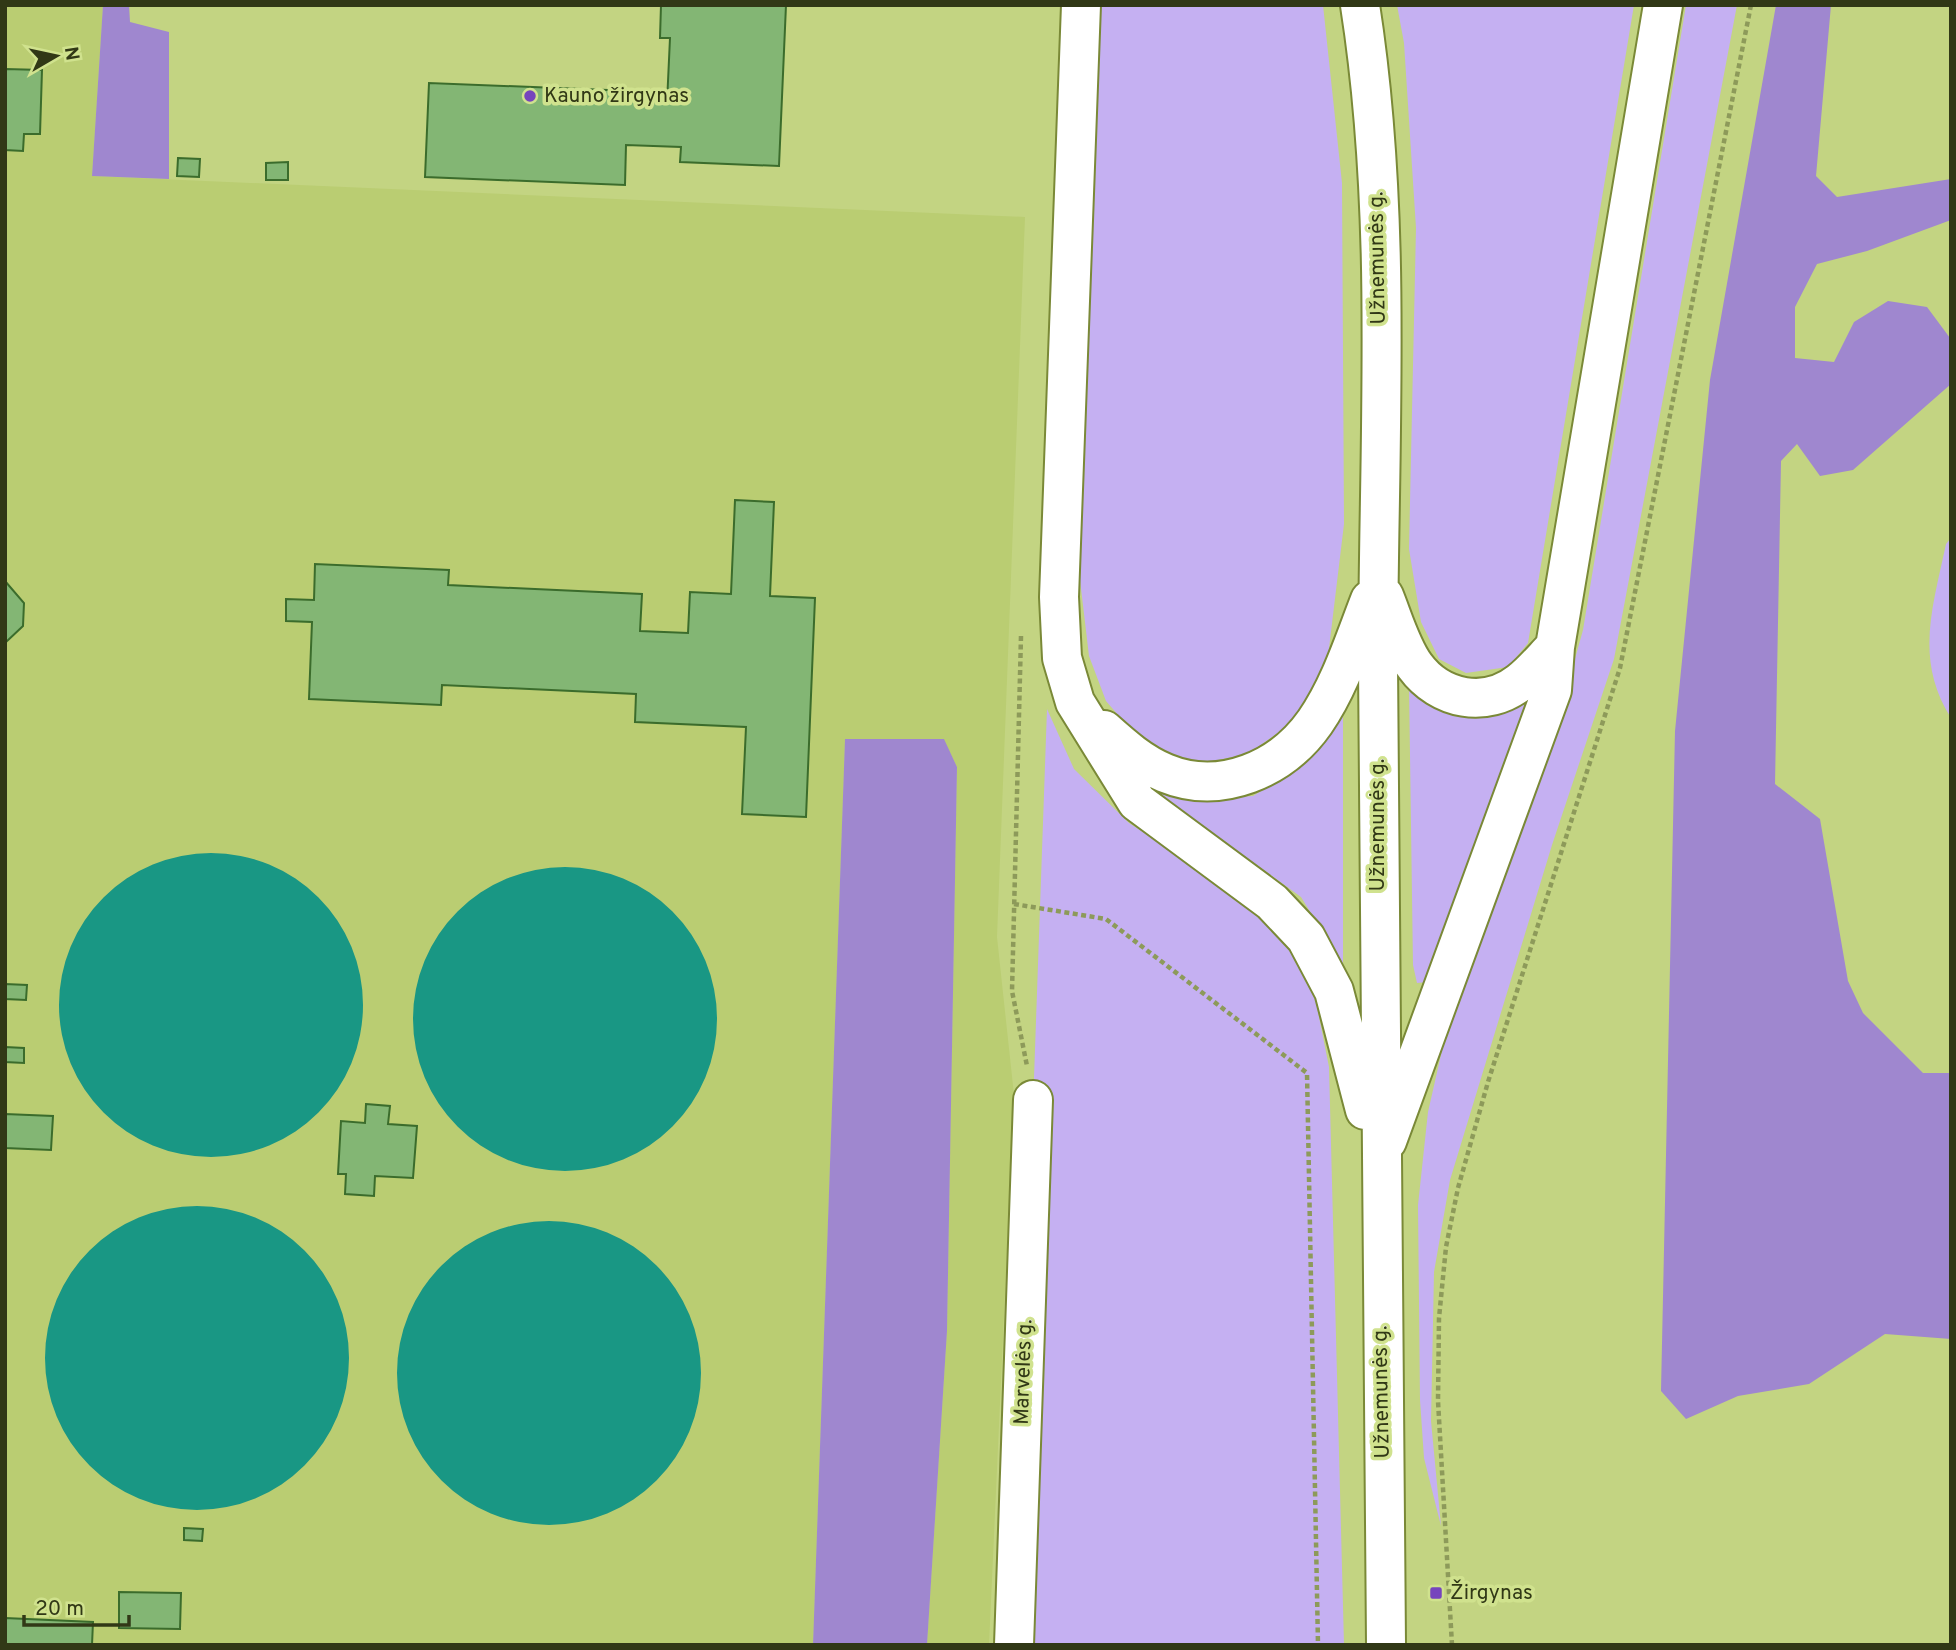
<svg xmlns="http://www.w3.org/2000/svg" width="1956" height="1650" font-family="Overpass,sans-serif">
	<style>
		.built { fill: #bacd72 }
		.green { fill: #c5b0f2 }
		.forest { fill: #9f87cf }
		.water { fill: #199784 }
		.building { fill: #83b674; stroke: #3b6c2c; stroke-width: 2 }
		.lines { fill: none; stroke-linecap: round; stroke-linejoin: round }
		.minor-casing { stroke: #7a8937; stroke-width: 42 }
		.major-casing { stroke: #7a8937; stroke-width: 42 }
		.path { stroke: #8d9a5a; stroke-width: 4.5; stroke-dasharray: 5 3.5; stroke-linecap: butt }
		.minor { stroke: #fff; stroke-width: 38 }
		.major { stroke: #fff; stroke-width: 38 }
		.poi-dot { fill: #7645bd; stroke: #d0e28e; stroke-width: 2.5 }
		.labels { text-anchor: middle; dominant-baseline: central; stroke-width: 7; stroke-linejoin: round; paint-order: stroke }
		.poi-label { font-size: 21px; fill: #313816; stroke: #d0e28e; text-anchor: start }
		.street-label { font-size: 21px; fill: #313816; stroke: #d0e28e }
	</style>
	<rect width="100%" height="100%" fill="#c3d482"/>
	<path class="built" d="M5,5H103L92,176L1025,217L997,937L1014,1095L989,1645H927L947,1331L957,767L943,739L845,740L813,1645H5Z"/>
	<path class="green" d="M1099,5H1323L1342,183L1344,524L1326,673L1296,720L1248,754L1203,763L1166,753L1131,730L1106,701L1089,656L1080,580Z
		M1397,5H1634L1528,643L1508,667L1466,673L1439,659L1421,622L1409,549L1416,228L1404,43Z
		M1686,5H1737L1614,659L1552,845L1450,1180L1434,1272L1431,1421L1441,1526L1424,1458L1420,1400L1418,1205L1428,1112L1451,1011L1559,716L1583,630Z
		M1951,538V718C1914,660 1933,606 1946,544Z
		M1409,685C1449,714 1475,734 1522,702L1529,710L1428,982L1417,983L1413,965Z
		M1047,709L1074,769L1129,823L1226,886L1276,926L1314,992L1329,1067L1344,1645H1014Z
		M1343,713V965L1301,897L1148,786L1202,799L1253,796L1297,769Z"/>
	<path class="forest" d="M103,5H129L130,22L169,32V179L92,176Z
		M1776,5H1831L1816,176L1837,197L1951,179V220L1867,251L1817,264L1795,307V358L1834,362L1854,322L1888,301L1927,307L1950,338L1951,384L1853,470L1820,476L1797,444L1781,461L1775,784L1820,819L1848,981L1863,1013L1923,1073H1951V1339L1885,1334L1809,1384L1738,1396L1686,1419L1661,1391L1675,731L1710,380Z
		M845,739H944L957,767L947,1331L927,1645H813Z"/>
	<path class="water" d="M59 1005a152 152 0 1 1 304 0a152 152 0 1 1-304 0Z
		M413 1019a152 152 0 1 1 304 0a152 152 0 1 1-304 0Z
		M45 1358a152 152 0 1 1 304 0a152 152 0 1 1-304 0Z
		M397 1373a152 152 0 1 1 304 0a152 152 0 1 1-304 0Z"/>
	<path class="building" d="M661,5H786L779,166L680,162L681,147L626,145L625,185L425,177L429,83L632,91L631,101L667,103L670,38H660Z
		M5,69L42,70L40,134H24L23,151L5,150Z
		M178,158L200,159L199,177L177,176Z
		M288,162V180H266V163Z
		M735,500L774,502L770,596L815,598L806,817L742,814L746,727L635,722L636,694L442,685L441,705L309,699L312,622L286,621V599L314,600L315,564L449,570L448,585L642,594L640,631L688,633L690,592L731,594Z
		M5,581L24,603L23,626L5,643Z
		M5,984L27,985L26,1000L5,999Z
		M5,1047L24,1048V1063L5,1062Z
		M366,1104L390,1106L388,1124L417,1126L413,1178L375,1176L374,1196L345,1194L346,1174H338L341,1121L365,1123Z
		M5,1114L53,1116L51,1150L5,1148Z
		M184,1528L203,1529L202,1541L184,1540Z
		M119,1592L181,1593L180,1629L119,1628Z
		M5,1618L93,1622L92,1645H5Z"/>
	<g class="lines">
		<defs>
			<path id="minor" d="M1014,1645L1033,1100"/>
			<path id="major" d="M1081,5L1059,597L1062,658L1075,702L1137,802L1272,902L1306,938L1334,991L1365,1110
				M1360,5C1394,222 1378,445 1378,664C1378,991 1381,1318 1386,1645
				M1384,596C1393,618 1401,647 1415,666C1440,700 1486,709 1520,682C1533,672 1544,658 1555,647
				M1104,730C1123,747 1141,763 1165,773C1221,796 1282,769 1315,722C1340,686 1354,641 1370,600
				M1387,1141L1552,690L1555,647L1663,5"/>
		</defs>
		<use href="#minor" class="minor-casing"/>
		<use href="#major" class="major-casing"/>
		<path class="path" d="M1021,636L1012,991L1027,1066
			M1014,904L1106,919L1307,1073L1318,1645
			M1452,1645L1438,1401L1439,1318L1446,1247L1458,1188L1488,1082L1620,668L1751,5"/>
		<use href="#minor" class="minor"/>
		<use href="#major" class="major"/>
	</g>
	<g class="poi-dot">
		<circle cx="530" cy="96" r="7"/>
		<rect x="1429" y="1586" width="14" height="14" rx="3.5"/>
	</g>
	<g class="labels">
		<g class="poi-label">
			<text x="544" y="96">Kauno žirgynas</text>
			<text x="1450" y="1593">Žirgynas</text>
		</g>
		<g class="street-label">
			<text transform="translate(1378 258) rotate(-91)">Užnemunės g.</text>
			<text transform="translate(1378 825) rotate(-90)">Užnemunės g.</text>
			<text transform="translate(1024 1372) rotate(-88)">Marvelės g.</text>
			<text transform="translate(1382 1392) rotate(-91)">Užnemunės g.</text>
		</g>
	</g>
	<rect width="1956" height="1650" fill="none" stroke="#313816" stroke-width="14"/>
	<g transform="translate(56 56) rotate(81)" stroke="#d0e28e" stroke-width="5" paint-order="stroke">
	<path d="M0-5L12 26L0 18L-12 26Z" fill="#313816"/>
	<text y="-10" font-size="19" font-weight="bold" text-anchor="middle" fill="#313816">N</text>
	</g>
	<path d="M24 1615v10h105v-10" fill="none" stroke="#313816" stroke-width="3.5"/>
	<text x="35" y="1615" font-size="21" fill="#313816" stroke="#d0e28e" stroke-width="5" paint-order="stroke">20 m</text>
</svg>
